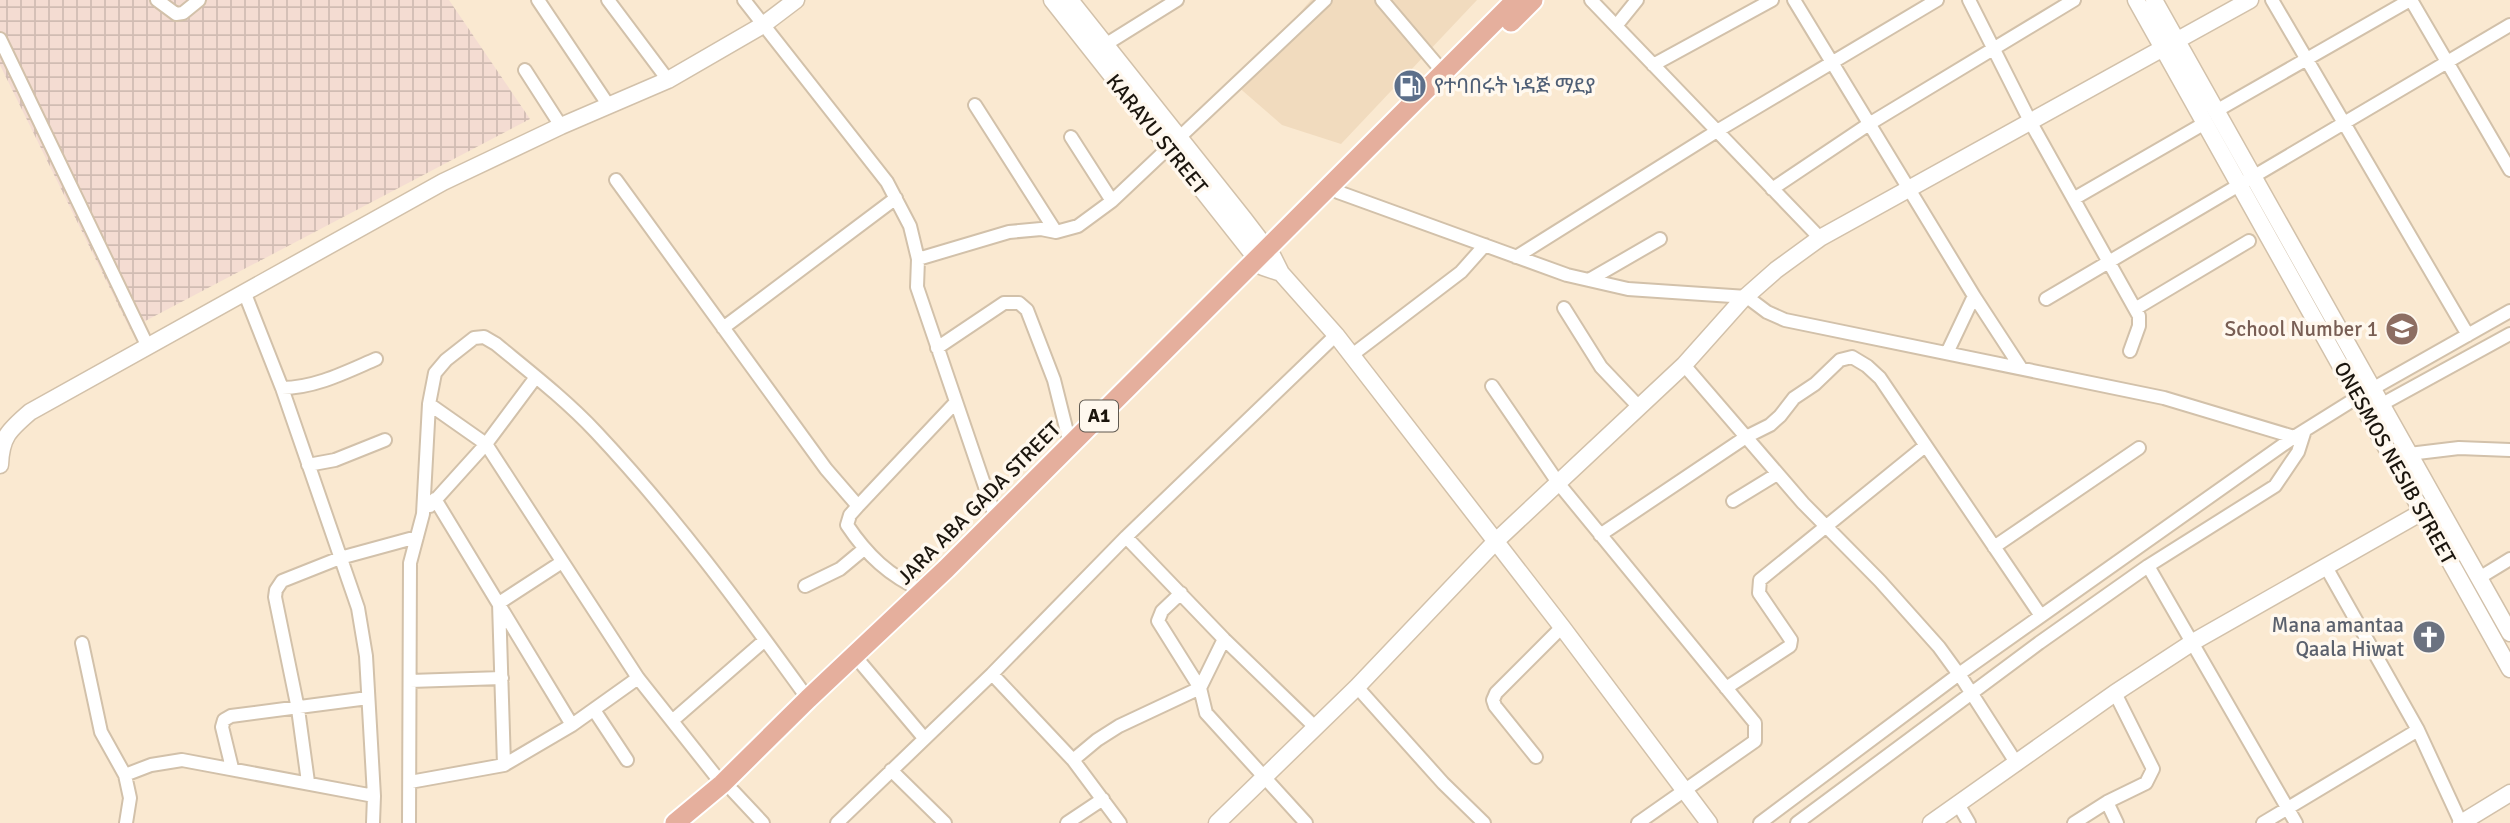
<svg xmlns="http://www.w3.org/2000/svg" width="2510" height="823" font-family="Signika,'Noto Sans Ethiopic',sans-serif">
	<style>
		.built { fill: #f1dbbe }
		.industrial { fill: url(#industrial-grid) }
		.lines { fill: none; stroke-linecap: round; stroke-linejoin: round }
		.street-casing { stroke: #d2c1aa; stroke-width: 16 }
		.secondary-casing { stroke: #d2c1aa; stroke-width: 19 }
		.primary-casing { stroke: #fff; stroke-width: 23 }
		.street { stroke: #fff; stroke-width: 12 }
		.secondary { stroke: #fff; stroke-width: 16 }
		.primary { stroke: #e5af9d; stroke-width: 19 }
		.labels { text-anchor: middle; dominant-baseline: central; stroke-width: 7; stroke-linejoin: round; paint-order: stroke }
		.shield { fill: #fff8ee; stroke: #5f5950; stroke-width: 2 }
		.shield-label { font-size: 19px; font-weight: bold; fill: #1b150d }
		.service-label { font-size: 21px; fill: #4e5e75; stroke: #fff8ee; text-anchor: start }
		.street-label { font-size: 21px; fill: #1b150d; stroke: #fff8ee }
		.education-label { font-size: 21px; fill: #785e54; stroke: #fff8ee; text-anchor: end }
		.worship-label { font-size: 21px; fill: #5b616d; stroke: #fff8ee; text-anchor: end }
	</style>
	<defs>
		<pattern id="industrial-grid" width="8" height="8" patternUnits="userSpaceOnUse" patternTransform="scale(1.75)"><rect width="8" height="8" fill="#f4dcd2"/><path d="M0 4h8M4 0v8" fill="none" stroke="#d1bcb3"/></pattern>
	</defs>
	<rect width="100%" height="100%" fill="#fae9d1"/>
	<path class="built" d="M1311,0H1477L1341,144L1282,125L1236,85Z"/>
	<path class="industrial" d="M0,0H449L530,119L130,329L0,65Z"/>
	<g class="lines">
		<defs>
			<path id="street" d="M157,0L176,14L183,13L199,0
				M538,0L609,106
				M608,0L668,80
				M744,0L887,182L910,226L918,259L917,287L996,519
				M1382,0L1443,72
				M1591,0L1820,238
				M1794,0L1974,296L2021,368
				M1969,0L2031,123L2139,316V326L2130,351
				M2272,0L2468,335
				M2411,0L2510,170
				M1616,26L1637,0
				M0,39L148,347
				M1100,48L1177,0
				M1653,65L1772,0
				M525,70L561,126
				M975,105L1056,232
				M2216,111L2410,0
				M1071,137L1112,201
				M616,180L826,469L858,506
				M1772,189L1869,124L2074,0
				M1338,192L1567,275L1628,289L1747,297L1767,312L1785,320L2164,398L2294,437
				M2075,198L2205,123
				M1516,257L1717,131L1937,0
				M918,259L1009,232L1041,229L1056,232L1078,226L1112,201L1325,0
				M1589,280L1660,239
				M245,294L282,388L358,608L366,656L374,796L373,823
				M2046,299L2510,25
				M1564,308L1601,367L1639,407
				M2135,309L2249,241
				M723,328L896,198
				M937,348L1004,303H1019L1027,310L1054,380L1070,444
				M1947,353L1974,296
				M1352,355L1461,272L1485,245
				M1684,365L1803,503L1880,581L1939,647L1963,680L2017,764
				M1492,386L1559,484L1755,723V741L1638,823
				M282,388C315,388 346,372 376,359
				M429,404L486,444L638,678L722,784
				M2375,408L2510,334
				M2409,454L2459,448L2510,450
				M308,465L335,460L385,440
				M435,499L572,725
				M1733,501L1777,474
				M430,506L486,444L536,377
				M1600,535L1746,437L1770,425L1780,416L1794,398L1815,384L1840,360L1852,357L1867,366L1880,378L2041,616
				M1126,537L1224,639L1315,727
				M1994,547L2139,448
				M2148,566L2296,823
				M2326,567L2418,730L2461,823
				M2479,578L2510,559
				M805,586L840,569L864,549
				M923,591C889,576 867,555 847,525L850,515L858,506L955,403
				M1181,593L1162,611L1158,621L1200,688L1206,713L1306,823
				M82,643L101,732L125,775L130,798L126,823
				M860,662L924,738
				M992,674L1073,760L1120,823
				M410,681L502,678
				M1357,687L1443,783L1484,823
				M1726,688L1790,646L1791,640L1759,593L1760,580L1925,446
				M594,710L627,760
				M672,721L765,640
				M1536,757L1495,706L1493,700L1496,693L1562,627
				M1073,760L1097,740L1119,726L1200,688L1224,639
				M504,765L499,603L562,562
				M232,768L222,727L224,720L231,716L368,698
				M891,770L945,823
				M125,775L151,765L182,760L374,796
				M308,782L298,709L275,597L276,590L282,581L340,558L417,537
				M410,782L504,765L572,725L638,678
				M733,791L763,823
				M2107,802L2117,823
				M1958,804L1969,823
				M409,823L410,563L423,514L429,404L435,373L446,360L474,338L484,337L496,344C530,372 566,400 596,432C674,515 741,606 808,699
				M837,823L992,674L1126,537L1336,335
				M1067,823L1103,799
				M1760,823L1959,674L2294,437L2358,397L2510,311
				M1797,823L2039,643L2148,566L2275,486L2298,452L2305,430
				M2074,823L2107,802L2146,783L2153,769L2115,693
				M2263,823L2418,730"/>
			<path id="secondary" d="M1052,0L1263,267L1281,273
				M1070,0L1244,219L1273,257L1281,273L1336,335L1562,627L1709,823
				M2136,0L2510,669
				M2154,0L2510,633
				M0,465C1,437 9,430 30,412L443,182L561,126L668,80L763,25L796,0
				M1217,823L1357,687L1496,541L1684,365L1742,300L1776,270L1820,238L2250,0
				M1931,823L2115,693L2193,642L2422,512
				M2461,823L2510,793"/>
			<path id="primary" d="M1511,22L1533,0
				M675,823L722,784L808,699L946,569L1516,0"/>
		</defs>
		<use href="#street" class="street-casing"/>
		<use href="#secondary" class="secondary-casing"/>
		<use href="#primary" class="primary-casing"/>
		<use href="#street" class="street"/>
		<use href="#secondary" class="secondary"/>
		<use href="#primary" class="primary"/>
	</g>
	<defs>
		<symbol id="fuel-disc" viewBox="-11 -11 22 22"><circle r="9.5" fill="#5c6f8a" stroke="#fff8ee"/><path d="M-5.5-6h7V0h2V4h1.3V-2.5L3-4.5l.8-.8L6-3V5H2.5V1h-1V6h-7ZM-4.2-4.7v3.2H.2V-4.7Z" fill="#fff"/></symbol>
		<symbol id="school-disc" viewBox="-11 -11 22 22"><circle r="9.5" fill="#8d6e63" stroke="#fff8ee"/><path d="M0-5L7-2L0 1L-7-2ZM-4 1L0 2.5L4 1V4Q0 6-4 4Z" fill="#fff"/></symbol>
		<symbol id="church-disc" viewBox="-11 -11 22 22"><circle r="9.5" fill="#6b7280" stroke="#fff8ee"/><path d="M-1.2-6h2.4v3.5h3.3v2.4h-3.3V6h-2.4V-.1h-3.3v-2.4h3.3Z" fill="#fff"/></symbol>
	</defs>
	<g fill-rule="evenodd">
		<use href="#fuel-disc" x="1391" y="67" width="38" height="38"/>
		<use href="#school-disc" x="2383" y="310" width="38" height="38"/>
		<use href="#church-disc" x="2410" y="618" width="38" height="38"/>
	</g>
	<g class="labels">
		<rect class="shield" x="1080" y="400.5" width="38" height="31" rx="5"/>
		<g class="shield-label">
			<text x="1099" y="416">A1</text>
		</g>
		<g class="service-label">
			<text x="1434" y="86">የተባበሩት ነዳጅ ማደያ</text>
		</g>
		<g class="street-label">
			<text transform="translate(1157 134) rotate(51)">KARAYU STREET</text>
			<text transform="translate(2395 463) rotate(61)">ONESMOS NESIB STREET</text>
			<text transform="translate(979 503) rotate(-45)">JARA ABA GADA STREET</text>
		</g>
		<g class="education-label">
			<text x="2378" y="329">School Number 1</text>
		</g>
		<g class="worship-label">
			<text x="2404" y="625">Mana amantaa<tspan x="2404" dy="24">Qaala Hiwat</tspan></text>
		</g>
	</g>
</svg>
